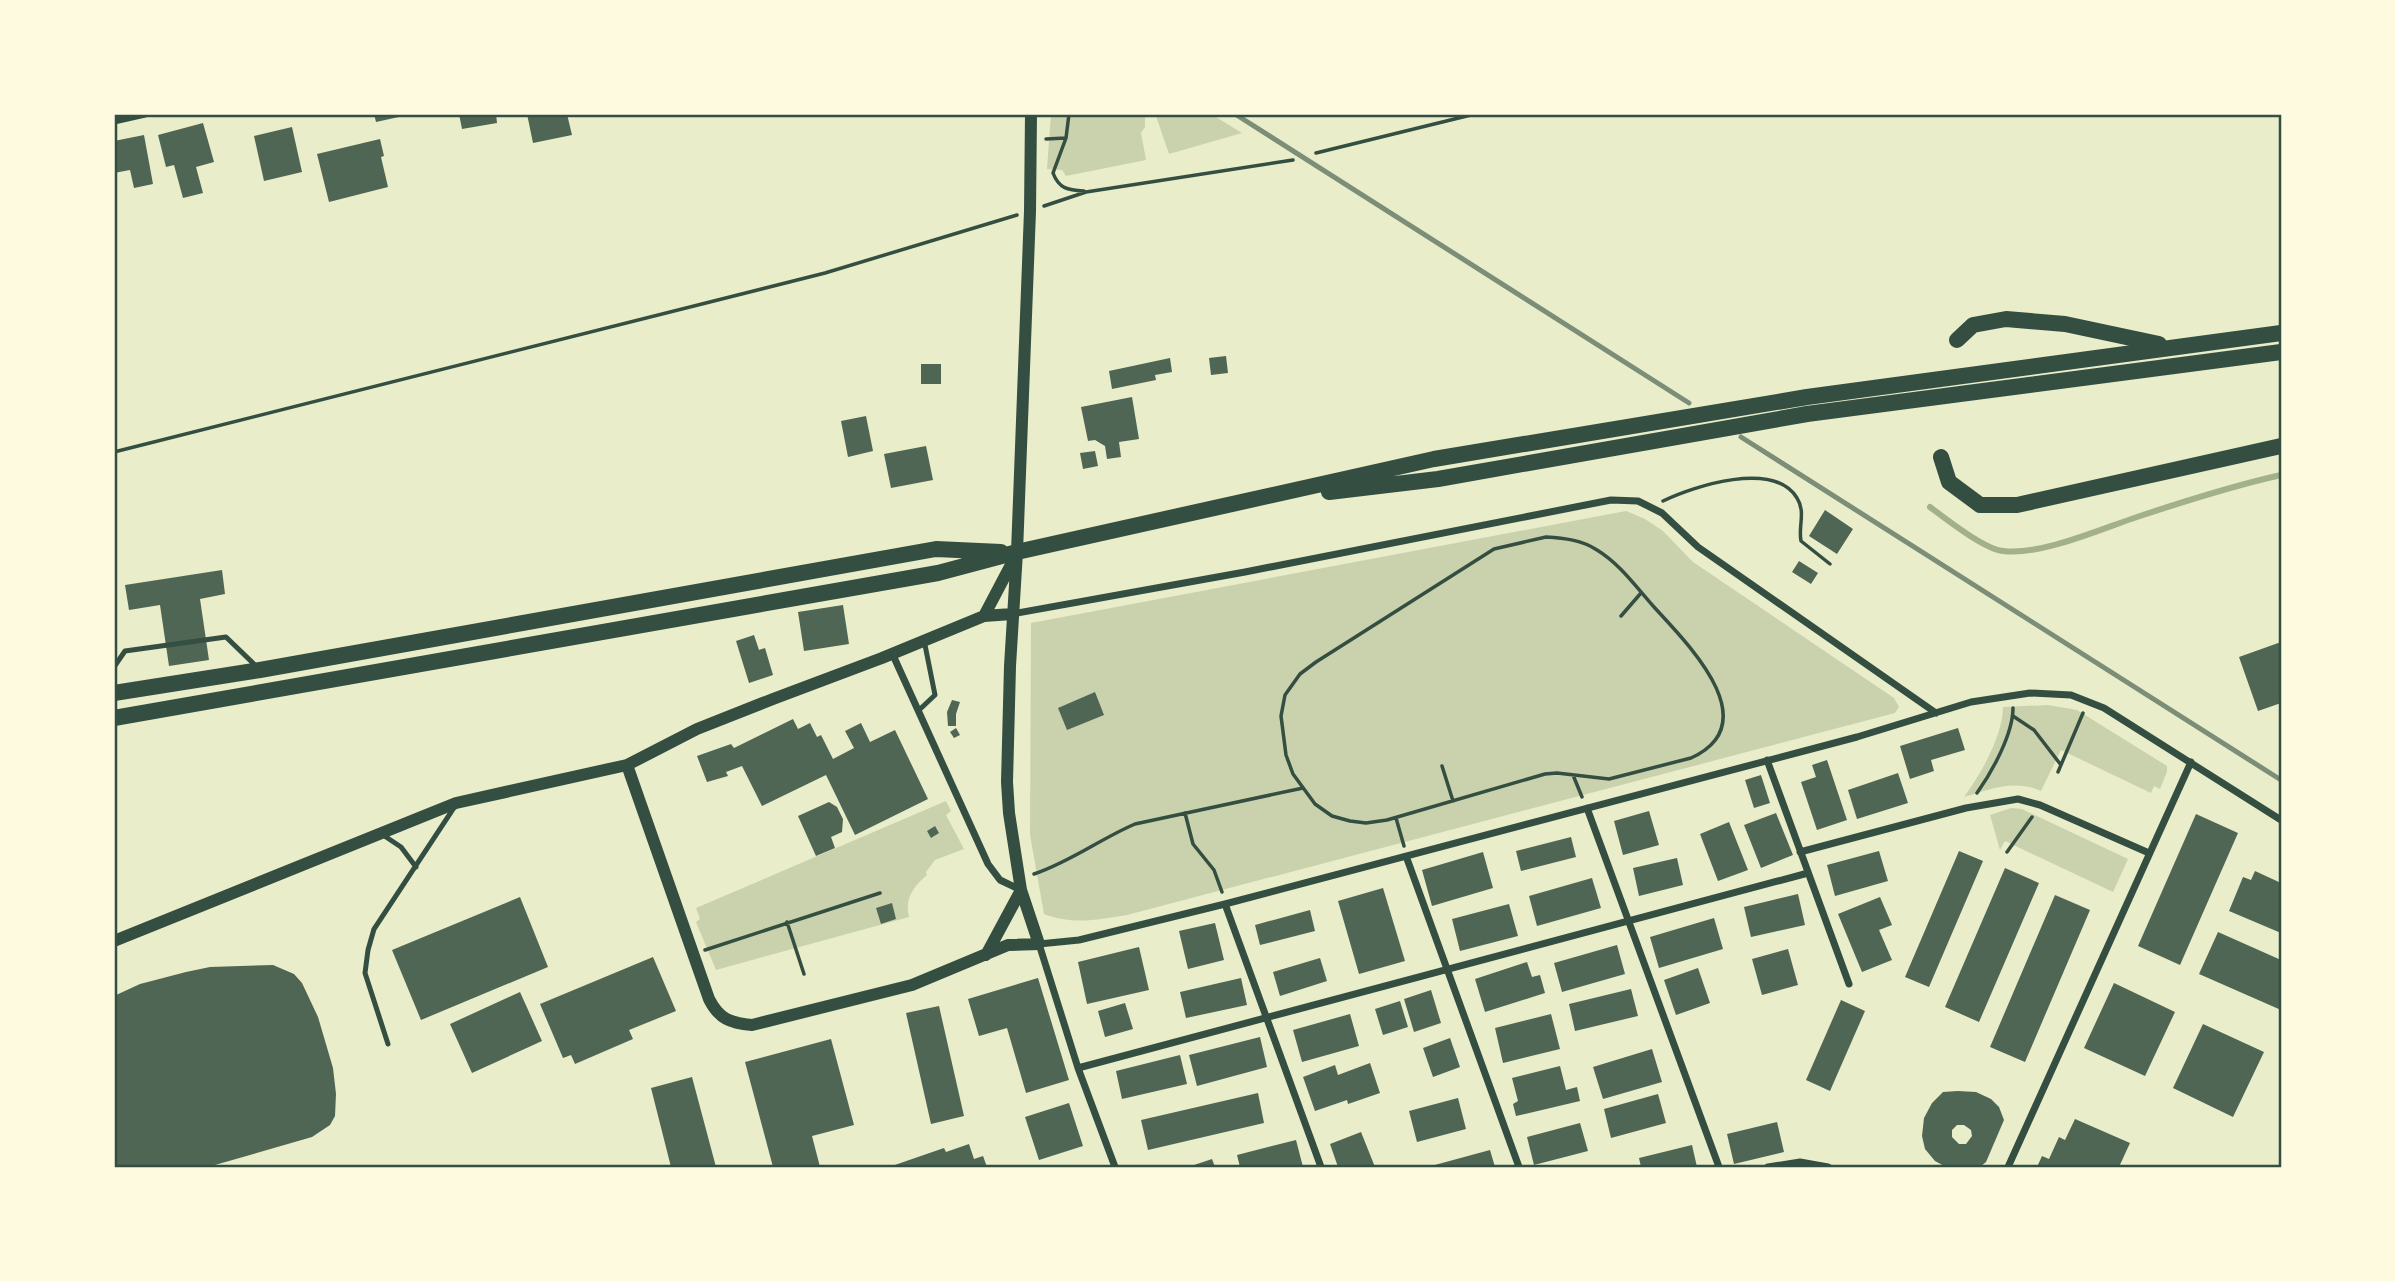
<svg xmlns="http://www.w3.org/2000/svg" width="2395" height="1281" font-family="'Space Grotesk',sans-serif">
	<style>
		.green { fill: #cad2ad }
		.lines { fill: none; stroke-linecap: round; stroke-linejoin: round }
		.stream { stroke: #a3b18a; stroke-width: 6 }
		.building { fill: #4f6655; fill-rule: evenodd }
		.path { stroke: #344e41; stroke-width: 3.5 }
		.service { stroke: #344e41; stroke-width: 5 }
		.minor { stroke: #344e41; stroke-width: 7 }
		.tertiary { stroke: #344e41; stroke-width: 12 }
		.primary { stroke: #344e41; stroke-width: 16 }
		.rail { stroke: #7c8e77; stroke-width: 5 }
		.neatline { fill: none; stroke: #344e41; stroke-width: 2.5 }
	</style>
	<rect width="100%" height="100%" fill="#e9edc9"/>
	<path class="green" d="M1051,114H1211L1242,133L1169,154L1156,116L1145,117V127L1141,133L1146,160L1066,176L1062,170L1047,169Z
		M1626,511L1645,519L1663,531L1693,562L1894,698L1899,707L1895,713L1127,915C1097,920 1073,925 1044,914L1030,835L1031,623Z
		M2048,705L2077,710L2167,766V772L2160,789L2154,786L2151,793L2061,750L2041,791C2014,779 1991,789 1964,797C1981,774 2003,735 2003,707Z
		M946,801L951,811L946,815L964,849L935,860L926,872L927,875C914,886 904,899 909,917L716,970L696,922L700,919L696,908Z
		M2011,808L2022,809L2128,859L2113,892L2005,841L2000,850L1990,815Z"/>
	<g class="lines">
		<path class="stream" d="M1930,507C1946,519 1984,549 2003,551C2040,556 2101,529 2137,517C2185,501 2232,486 2281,475"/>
	</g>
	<path class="building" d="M374,114H408V115L376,122Z
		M459,114H496L497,123L462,129Z
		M527,114H567L572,135L533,143Z
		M203,123L214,162L196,167L203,193L183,198L174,165L166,167L158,135Z
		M292,127L302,172L264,181L254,136Z
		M144,135L153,184L134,188L130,170L114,173V141Z
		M380,139L384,156L381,157L388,187L329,202L317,154Z
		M1226,356L1228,373L1211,375L1209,358Z
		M1170,358L1172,372L1155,375L1156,380L1112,389L1109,371Z
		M921,364H941V384H921Z
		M1132,397L1139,439L1119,442L1121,457L1107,459L1105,446L1095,440L1088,441L1081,407Z
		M866,416L873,451L848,457L841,421Z
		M926,446L933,480L891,488L884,454Z
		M1095,451L1098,466L1083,469L1080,453Z
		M1825,510L1853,529L1837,554L1809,536Z
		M1799,561L1818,573L1811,584L1792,572Z
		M222,570L225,594L200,599L209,660L169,666L160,605L129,610L125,585Z
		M843,605L849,644L804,651L798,612Z
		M754,635L759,650L765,648L773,675L749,683L736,641Z
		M2281,642V703L2258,711L2239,657Z
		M1095,692L1104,715L1067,730L1058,708Z
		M952,700L960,702L956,714V726H948L947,712Z
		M793,719L798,729L810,723L817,737L821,735L833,759L854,748L845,731L861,723L870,742L895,730L928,799L855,835L826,775L762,806L742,766L726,772L728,776L707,782L697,756L731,744L734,748Z
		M956,728L960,735L954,738L950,732Z
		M1958,728L1965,750L1931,760L1934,771L1910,779L1900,746Z
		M1827,760L1847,820L1817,830L1801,782L1816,777L1812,765Z
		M1898,773L1908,803L1857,819L1848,790Z
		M1761,775L1770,803L1754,808L1745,780Z
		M829,802L837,807L843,819L842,832L831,837L835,848L816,856L798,816Z
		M1649,811L1659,845L1623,855L1614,821Z
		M1776,813L1793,855L1761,868L1744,825Z
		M2196,814L2238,833L2180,965L2138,946Z
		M1729,822L1748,870L1718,881L1700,834Z
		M935,826L939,833L931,838L927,831Z
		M1571,837L1576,857L1521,871L1516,851Z
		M1879,851L1888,881L1835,896L1827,865Z
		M1959,851L1983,861L1929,987L1905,977Z
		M1483,852L1493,888L1432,906L1422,870Z
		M1677,858L1683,885L1639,896L1633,868Z
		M2005,868L2039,883L1979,1022L1945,1007Z
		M2255,871L2281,883V933L2229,911L2243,877L2251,880Z
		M1592,878L1601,908L1537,926L1529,896Z
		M1383,888L1405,961L1359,974L1338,901Z
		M1798,894L1805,925L1751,937L1744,907Z
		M2055,895L2090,910L2025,1062L1990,1047Z
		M520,897L548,967L421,1020L392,950Z
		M1880,897L1892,925L1879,930L1892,960L1862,972L1838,914Z
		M892,903L896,919L881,924L876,908Z
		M1509,904L1518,936L1460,951L1452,919Z
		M1310,910L1315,931L1260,945L1255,925Z
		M1714,918L1723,949L1659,968L1650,937Z
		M1215,923L1224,960L1188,969L1179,931Z
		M2218,932L2281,960V1010L2199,974Z
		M1617,945L1625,974L1562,992L1554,963Z
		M1139,947L1149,990L1087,1004L1078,962Z
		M1788,949L1798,985L1762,995L1752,959Z
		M653,957L676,1011L629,1030L633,1039L575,1064L571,1055L563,1058L540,1004Z
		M1320,958L1327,981L1280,996L1273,972Z
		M1527,962L1532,977L1540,975L1545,993L1485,1012L1475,979Z
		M273,965L294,974L302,983L318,1017L333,1068L336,1094L335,1116L330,1125L312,1137L208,1167H114V996L140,984L186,972L210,967Z
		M1698,968L1710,1003L1676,1015L1664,980Z
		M1038,978L1069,1080L1026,1093L1007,1028L979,1036L968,999Z
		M1241,978L1247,1005L1186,1018L1180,992Z
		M2114,983L2175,1012L2145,1076L2084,1048Z
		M1631,989L1638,1016L1575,1031L1569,1004Z
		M1431,990L1441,1023L1414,1032L1404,999Z
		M520,992L542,1041L472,1073L450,1024Z
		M1841,1000L1865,1011L1830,1091L1806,1080Z
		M1400,1001L1408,1027L1383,1035L1375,1009Z
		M1125,1003L1133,1029L1105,1037L1098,1011Z
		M939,1006L964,1116L931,1124L906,1013Z
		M1350,1014L1359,1046L1302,1062L1293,1030Z
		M1551,1014L1560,1049L1503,1063L1495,1028Z
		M2203,1024L2264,1052L2233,1117L2173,1088Z
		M1260,1037L1267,1067L1197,1086L1189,1055Z
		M1450,1038L1460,1067L1433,1077L1423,1048Z
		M831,1039L854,1125L812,1136L820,1167H773L745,1062Z
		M1652,1049L1662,1082L1603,1099L1593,1067Z
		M1180,1055L1187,1084L1122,1099L1116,1071Z
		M1370,1063L1380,1093L1348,1104L1347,1100L1315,1111L1303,1077L1335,1065L1338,1075Z
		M1560,1066L1566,1090L1577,1087L1580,1101L1516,1116L1513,1104L1518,1101L1512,1078Z
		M692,1077L716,1167H671L651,1088Z
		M1958,1091L1976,1092L1991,1099L1999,1107L2004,1120L1986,1162L1980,1167H1946L1935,1161L1925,1149L1922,1136L1924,1118L1932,1103L1943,1092ZM1957,1125H1964L1971,1130L1972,1136L1966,1144H1959L1952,1137V1130Z
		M1258,1093L1264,1123L1148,1150L1141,1120Z
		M1658,1094L1666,1123L1611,1138L1604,1109Z
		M1458,1098L1466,1129L1417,1142L1409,1111Z
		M1069,1103L1083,1146L1039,1160L1025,1117Z
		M2075,1119L2130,1143L2119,1167H2037L2042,1156L2049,1159L2059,1137L2065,1140Z
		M1777,1122L1784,1152L1734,1164L1727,1134Z
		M1580,1123L1588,1151L1534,1165L1527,1137Z
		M1361,1132L1375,1167H1338L1330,1144Z
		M1296,1140L1303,1167H1240L1237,1155Z
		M969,1144L974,1159L983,1156L987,1167H889L944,1148L946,1152Z
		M1692,1145L1697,1167H1641L1639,1158Z
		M1490,1150L1495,1167H1431V1166Z
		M1212,1159L1215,1167H1188Z"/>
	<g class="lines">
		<path class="path" d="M1066,138L1069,114
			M1046,139L1066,138L1053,173C1059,189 1068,190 1084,191
			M1316,153L1475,114
			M1044,206L1086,192L1293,160
			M114,452L825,273L1017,215
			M1663,501C1694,486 1774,460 1797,498C1806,512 1798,527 1801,541L1830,564
			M1546,537C1564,538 1582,540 1597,550C1620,564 1636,587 1654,607C1687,643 1768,723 1691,758L1609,779L1557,773L1545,774L1387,820L1366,823L1350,821L1332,816L1315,804L1293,774L1286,755L1281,716L1285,695L1300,674L1316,662L1494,549Z
			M1621,616L1641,593
			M2013,716L2034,730L2061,765
			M1442,766L1453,801
			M2058,772L2083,713
			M1573,775L1582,797
			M1977,793C1992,772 2013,734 2013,708
			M1185,813L1193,844L1214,870L1222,892
			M1396,818L1404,846
			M2007,852L2032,817
			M1034,874C1070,862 1100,839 1135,824L1303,788
			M787,922L804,974
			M705,950L880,893"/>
		<path class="service" d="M114,667L125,651L226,637L258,668
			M918,711L935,695L924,640
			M383,835L401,847L416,867
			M388,1044L365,973L368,950L374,929L455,806"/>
		<path class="minor" d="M114,121L145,114
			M1012,614L1245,572L1611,500L1638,501L1662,513L1698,547L1936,713
			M892,653L988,864L1000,880L1021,890
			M1767,760L1849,984
			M1587,808L1719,1167
			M1800,852L1966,808L2018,799L2040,805L2149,853
			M1406,856L1519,1167
			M1225,904L1321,1167
			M1078,1068L1808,873
			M1115,1167L1078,1068L1039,944L1079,940L1225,904L1857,737L1971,702L2030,693L2071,695L2104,708L2281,820
			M1768,1167L1800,1162L1828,1167
			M2008,1167L2191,762"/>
		<path class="tertiary" d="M984,616L1014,559
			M627,765L709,999C719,1019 730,1023 752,1025L912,985L1008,945L1039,944L1021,890L1009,813L1007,782L1010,666L1017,552L1030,211L1031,114
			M114,941L456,803L627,765L697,729L773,699L882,658L984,616L1012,614
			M986,955L1021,890"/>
		<path class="primary" d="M1957,340L1973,325L2006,319L2065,324L2159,344
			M1941,457L1949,482L1980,505H2017L2281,446
			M1329,492L1438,479L1807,414L2281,352
			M114,693L260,670L936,549L1001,552
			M114,718L938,573L1017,552L1434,459L1807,397L2281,333"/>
		<path class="rail" d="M1235,114L1689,403
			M1741,437L2281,780"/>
	</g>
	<rect width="2395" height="1281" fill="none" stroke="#fefae0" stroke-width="231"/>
	<rect x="116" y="116" width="2164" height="1050" class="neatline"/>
</svg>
